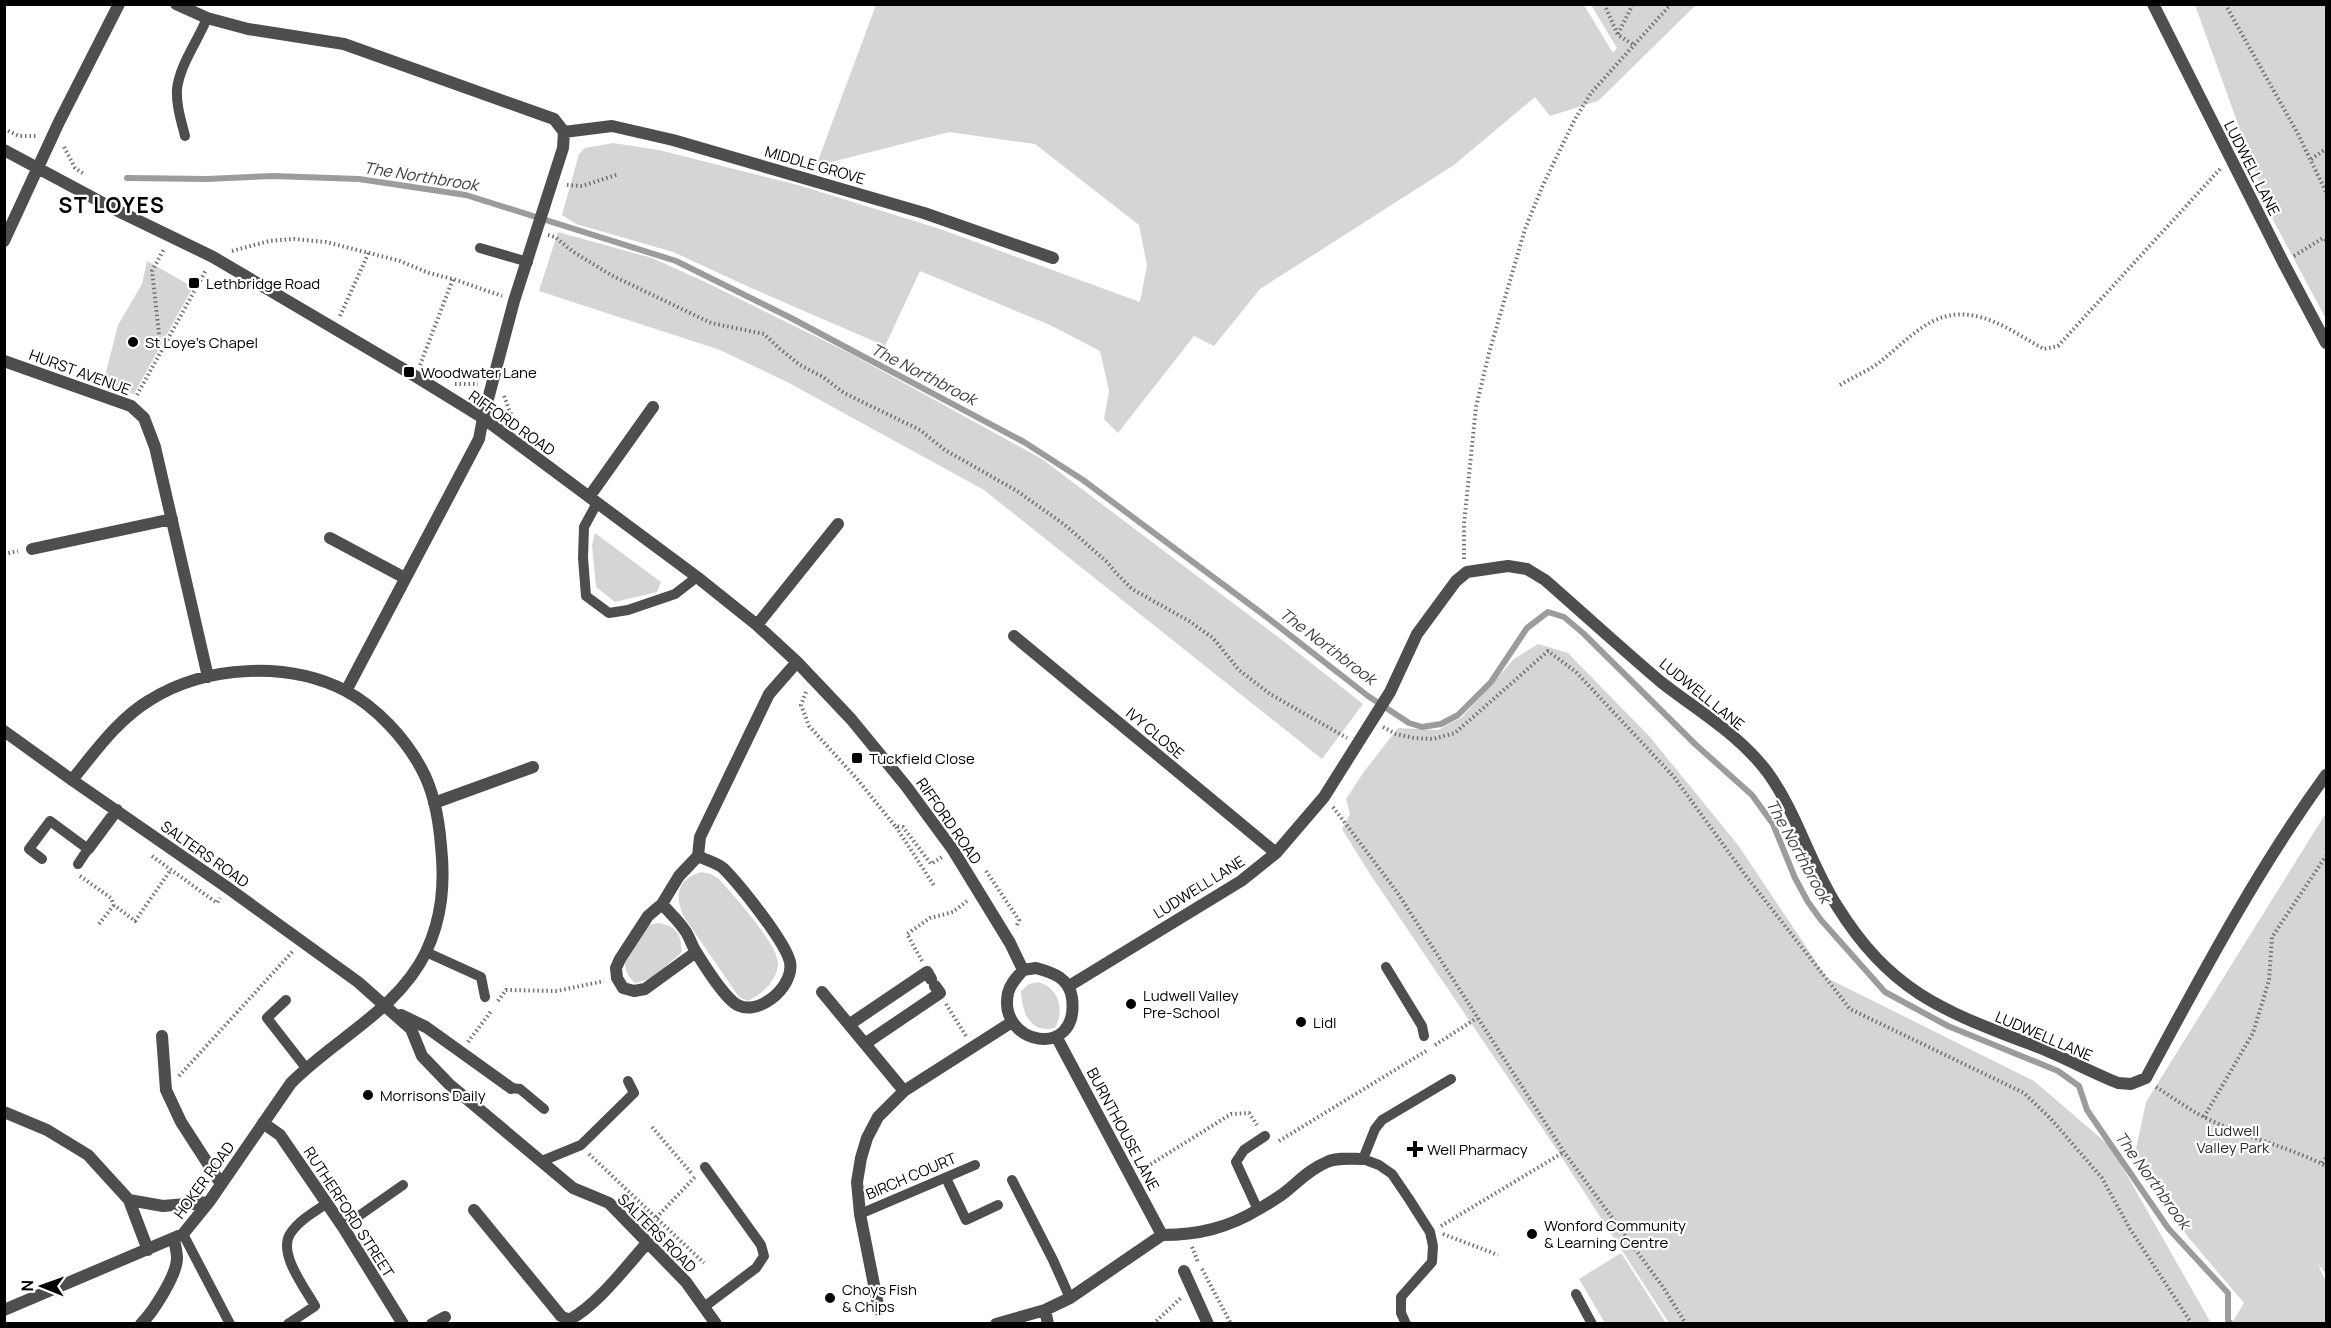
<svg xmlns="http://www.w3.org/2000/svg" width="2331" height="1328" font-family="Manrope,sans-serif">
	<style>
		.green { fill: #d5d5d5 }
		.lines { fill: none; stroke-linecap: round; stroke-linejoin: round }
		.stream { stroke: #9c9c9c; stroke-width: 6 }
		.path { stroke: #707070; stroke-width: 4; stroke-dasharray: 1.5 3; stroke-linecap: butt }
		.service { stroke: #4e4e4e; stroke-width: 10 }
		.pedestrian { stroke: #4e4e4e; stroke-width: 12 }
		.minor { stroke: #4e4e4e; stroke-width: 12 }
		.poi-dot { fill: #000; stroke: #fff; stroke-width: 2 }
		.labels { text-anchor: middle; dominant-baseline: central; stroke-width: 4.5; stroke-linejoin: round; paint-order: stroke }
		.street-label { font-size: 15px; fill: #000; stroke: #fff }
		.poi-label { font-size: 15px; fill: #000; stroke: #fff; text-anchor: start }
		.park-label { font-size: 15px; fill: #2c2c2c; stroke: #fff }
		.water-label { font-size: 16px; font-style: italic; fill: #3d3d3d; stroke: #fff }
		.district-label { font-size: 21px; font-weight: bold; letter-spacing: 1.5px; fill: #000; stroke: #fff }
	</style>
	<rect width="100%" height="100%" fill="#fff"/>
	<path class="green" d="M876,5H1584L1613,53L1617,48L1591,5H1696L1598,101L1550,116L1535,97L1454,165L1260,289L1214,346L1194,336L1118,433L1104,419L1109,391L1100,351L1050,325L920,271L885,346L749,287L673,252L576,224L562,215L579,154L585,148L613,143L659,150L798,185L940,229L1140,302L1147,265L1139,225L1035,144L949,132L816,166Z
		M2195,5H2326V319L2272,218Z
		M558,232L652,258L701,280L851,354L1042,459L1282,640L1363,704L1322,759L984,490L789,383L720,350L539,291Z
		M147,261L193,287L134,394L103,384L118,325L142,284Z
		M595,533L661,582L657,592L615,602L596,587L592,545Z
		M1538,644L1568,653L1650,737L1738,845L1827,978L2034,1081L2111,1147L2211,1323H1669L1553,1144L1370,874L1342,829L1350,814L1346,799L1363,773L1398,728L1438,730L1462,717L1514,659Z
		M2326,813V1274L2318,1264L2326,1282V1323H2232L2244,1303L2188,1237L2133,1163L2146,1102Z
		M701,872L711,874L719,879C733,895 777,943 778,963C778,980 762,994 748,1001L739,997L684,917C674,896 677,879 701,872Z
		M659,923C677,926 681,935 682,952L651,979L635,983C612,962 634,944 648,925Z
		M1038,982C1059,987 1065,1011 1055,1028C1030,1034 1022,1013 1021,991L1029,984Z
		M1621,1253L1666,1323H1605L1579,1279Z"/>
	<g class="lines">
		<path class="stream" d="M127,178L207,179L273,176L359,179L466,195L676,261L791,318L1024,442L1083,480L1264,615L1368,696L1409,723L1422,727L1441,724L1458,715L1491,682L1527,628L1548,612L1564,617L1583,633L1695,744L1752,795L1773,824L1795,878L1808,902L1821,920L1885,992L1948,1026L2058,1071L2079,1086L2087,1110L2168,1228L2228,1293V1320L2231,1324"/>
		<path class="path" d="M1604,4L1618,35L1634,45
			M2225,4L2298,134L2326,192
			M1618,34L1633,4
			M4,129L19,136H38
			M64,147L75,168L84,174
			M2311,159L2326,149
			M567,185L582,186L619,174
			M548,235L555,237L572,251L611,275L711,323L764,334L780,349L800,365L823,377L844,393L920,430L945,450L1017,491L1065,525L1107,562L1116,573L1132,589L1189,621L1213,638L1239,670L1270,694L1347,738
			M232,251L269,241L294,239L326,242L400,261L429,273L453,279L502,296
			M2294,256L2323,238L2326,240
			M340,316L369,252
			M159,334L152,271L164,249
			M420,365L453,279
			M455,384H478
			M1840,385C1853,377 1868,371 1880,362C1916,333 1940,300 1992,321C2010,328 2027,340 2044,349L2058,346L2220,169
			M137,395L206,270
			M504,396L514,422
			M4,554L18,551
			M1464,559V524L1476,407L1489,353L1525,229L1543,185L1575,119L1591,93L1671,4
			M806,692L801,705L809,726L858,780L895,826L903,827L931,864L942,857
			M1383,727L1396,734L1414,738L1433,739L1455,733L1548,651L1576,672L1674,777L1746,876L1850,1009L2024,1093L2051,1119L2102,1178L2130,1229L2192,1324
			M1333,807L1397,892L1564,1152L1663,1287L1686,1324
			M896,827L935,887
			M152,856L217,903L220,898
			M986,871L1019,920L1016,928
			M80,876L111,898L114,905L135,921L170,871
			M99,924L114,905
			M922,961L907,934L930,918L953,912L967,901
			M498,1001L506,990L557,991L604,981
			M946,1004L966,1036
			M468,1042L492,1010
			M1435,1045L1477,1018
			M179,1076L293,951
			M2156,1087C2172,1097 2188,1109 2204,1117C2243,1137 2287,1146 2326,1166
			M2204,1117L2253,1033L2269,980L2272,937L2326,856
			M652,1127L692,1174
			M1279,1141L1426,1051
			M589,1154L704,1263
			M2322,1163L2326,1158
			M1143,1169L1231,1114L1249,1113L1257,1125
			M1441,1226L1564,1152
			M656,1233L661,1228L653,1221L696,1176
			M1443,1234L1498,1255
			M1192,1247L1198,1262
			M1202,1269L1231,1324
			M1153,1324L1181,1298"/>
		<path class="service" d="M185,136C181,120 176,105 177,89C180,64 198,41 207,18
			M480,248L528,262
			M597,503L584,527L583,558L586,596L609,613L628,610L675,594L697,577
			M42,859L29,849L50,821L88,849L78,864
			M426,952L481,977L485,997
			M1386,967L1422,1026L1424,1036
			M286,1000L267,1018L306,1068
			M511,1088L520,1089L544,1109
			M542,1161L581,1145L634,1093L628,1081
			M946,1178L966,1220L998,1205
			M1012,1180L1053,1260L1070,1298
			M1258,1210L1236,1162L1244,1150L1265,1136
			M860,1214L975,1165
			M343,1227L403,1185
			M183,1234L230,1324
			M1576,1294L1592,1324
			M704,1307L756,1268L764,1256L761,1245L705,1167
			M288,1324L315,1306C305,1288 278,1254 290,1234C298,1221 314,1212 326,1204
			M1406,1324L1401,1313V1297L1432,1262L1433,1246L1430,1232L1409,1199L1392,1174L1379,1165L1363,1159L1375,1129L1382,1120L1451,1079"/>
		<path class="pedestrian" d="M850,1024L927,972L931,979
			M866,1043L940,993L935,986"/>
		<path class="minor" d="M176,4L207,18L248,29L344,44L554,119L564,132L563,148L514,301L483,418L479,439L346,691
			M2153,4L2283,262L2326,343
			M564,132L612,126L673,140L924,213L1053,258
			M4,150L114,209L213,257L415,376L483,418L697,577L757,625L797,662L851,719L906,786L953,850L1010,943L1023,970
			M4,241L59,122L119,4
			M4,361L131,406L144,418L155,447L208,677
			M589,497L653,407
			M330,538L405,578
			M32,549L172,519
			M757,625L838,524
			M1014,636L1276,853
			M4,731L72,780L228,888L358,982L411,1029L422,1056L449,1084L573,1188L609,1203L686,1282L716,1324
			M434,803L533,767
			M88,849L117,810
			M698,856L700,837L769,694L797,662
			M662,904C670,913 680,922 686,932C690,938 692,946 696,952C704,965 721,991 732,1001C753,1022 795,988 790,962C785,941 739,884 723,868C717,863 706,860 698,856L679,876L662,904L648,916L620,959L616,968L617,978L623,988L634,991L645,989L696,952
			M1036,968C1054,973 1069,978 1072,998C1080,1061 997,1045 1008,993C1010,984 1017,977 1023,970Z
			M1069,986L1241,881L1276,853L1324,797L1390,692L1417,634L1456,581L1467,572L1508,566L1527,569L1545,580C1584,614 1622,649 1661,682C1698,711 1740,735 1768,773C1797,813 1810,864 1837,906C1891,993 1944,1011 2035,1046C2064,1057 2090,1072 2118,1083L2131,1084L2146,1078C2202,974 2257,870 2326,775
			M822,992L904,1091
			M401,1015L426,1027L511,1088
			M162,1036L166,1090L181,1122L221,1184
			M1057,1038L1162,1235
			M4,1112L47,1130L88,1155L129,1200L163,1206L209,1202
			M263,1123L280,1135L343,1227L403,1324
			M129,1200L148,1250
			M474,1210L561,1316L569,1320C597,1305 626,1267 647,1243
			M1162,1235C1198,1235 1228,1228 1259,1209C1269,1203 1280,1197 1289,1189C1301,1179 1312,1168 1327,1162C1338,1157 1352,1159 1363,1159
			M1184,1271L1208,1324
			M4,1310L183,1234L209,1202L291,1083C334,1039 398,1010 426,952C442,918 445,884 441,846C439,820 434,791 421,768C405,738 376,707 346,691C288,661 206,665 150,700C118,719 95,752 72,780
			M879,1310L860,1214L857,1182L861,1158L867,1138L878,1117L904,1091L1012,1022
			M1045,1310L1048,1324
			M141,1324C153,1312 177,1275 177,1258C177,1252 175,1245 174,1239
			M432,1324L445,1317
			M996,1324L1045,1310L1070,1298L1162,1235"/>
	</g>
	<g class="poi-dot">
		<rect x="188" y="277" width="12" height="12" rx="3"/>
		<circle cx="133" cy="342" r="6"/>
		<rect x="403" y="366" width="12" height="12" rx="3"/>
		<rect x="851" y="752" width="12" height="12" rx="3"/>
		<circle cx="1131" cy="1004" r="6"/>
		<circle cx="1301" cy="1022" r="6"/>
		<circle cx="368" cy="1095" r="6"/>
		<path d="M1412 1140h6v6h6v6h-6v6h-6v-6h-6v-6h6z"/>
		<circle cx="1532" cy="1234" r="6"/>
		<circle cx="830" cy="1298" r="6"/>
	</g>
	<g class="labels">
		<g class="street-label">
			<text transform="translate(815 165) rotate(16)">MIDDLE GROVE</text>
			<text transform="translate(2252 168) rotate(63)">LUDWELL LANE</text>
			<text transform="translate(80 372) rotate(20)">HURST AVENUE</text>
			<text transform="translate(512 423) rotate(35)">RIFFORD ROAD</text>
			<text transform="translate(1702 694) rotate(39)">LUDWELL LANE</text>
			<text transform="translate(1155 733) rotate(40)">IVY CLOSE</text>
			<text transform="translate(949 821) rotate(55)">RIFFORD ROAD</text>
			<text transform="translate(205 854) rotate(35)">SALTERS ROAD</text>
			<text transform="translate(1199 887) rotate(-32)">LUDWELL LANE</text>
			<text transform="translate(2044 1036) rotate(23)">LUDWELL LANE</text>
			<text transform="translate(1123 1129) rotate(62)">BURNTHOUSE LANE</text>
			<text transform="translate(911 1176) rotate(-23)">BIRCH COURT</text>
			<text transform="translate(204 1180) rotate(-54)">HOKER ROAD</text>
			<text transform="translate(349 1212) rotate(57)">RUTHERFORD STREET</text>
			<text transform="translate(657 1233) rotate(45)">SALTERS ROAD</text>
		</g>
		<g class="poi-label">
			<text x="206" y="283">Lethbridge Road</text>
			<text x="145" y="342">St Loye's Chapel</text>
			<text x="421" y="372">Woodwater Lane</text>
			<text x="869" y="758">Tuckfield Close</text>
			<text x="1143" y="995">Ludwell Valley<tspan x="1143" dy="17">Pre-School</tspan></text>
			<text x="1313" y="1022">Lidl</text>
			<text x="380" y="1095">Morrisons Daily</text>
			<text x="1427" y="1149">Well Pharmacy</text>
			<text x="1544" y="1225">Wonford Community<tspan x="1544" dy="17">&amp; Learning Centre</tspan></text>
			<text x="842" y="1289">Choys Fish<tspan x="842" dy="17">&amp; Chips</tspan></text>
		</g>
		<g class="park-label">
			<text x="2233" y="1130">Ludwell<tspan x="2233" dy="17">Valley Park</tspan></text>
		</g>
		<g class="water-label">
			<text transform="translate(421 176) rotate(9)">The Northbrook</text>
			<text transform="translate(924 374) rotate(27)">The Northbrook</text>
			<text transform="translate(1328 646) rotate(37)">The Northbrook</text>
			<text transform="translate(1799 851) rotate(61)">The Northbrook</text>
			<text transform="translate(2153 1180) rotate(54)">The Northbrook</text>
		</g>
		<g class="district-label">
			<text x="112" y="205">ST LOYES</text>
		</g>
	</g>
	<rect width="2331" height="1328" fill="none" stroke="#000000" stroke-width="12"/>
	<g transform="translate(42 1286) rotate(271)" stroke="#ffffff" stroke-width="4.5" paint-order="stroke">
	<path d="M0-4.5L10 22L0 15L-10 22Z" fill="#000000"/>
	<text y="-9" font-size="16" font-weight="bold" text-anchor="middle" fill="#000000">N</text>
	</g>
</svg>
